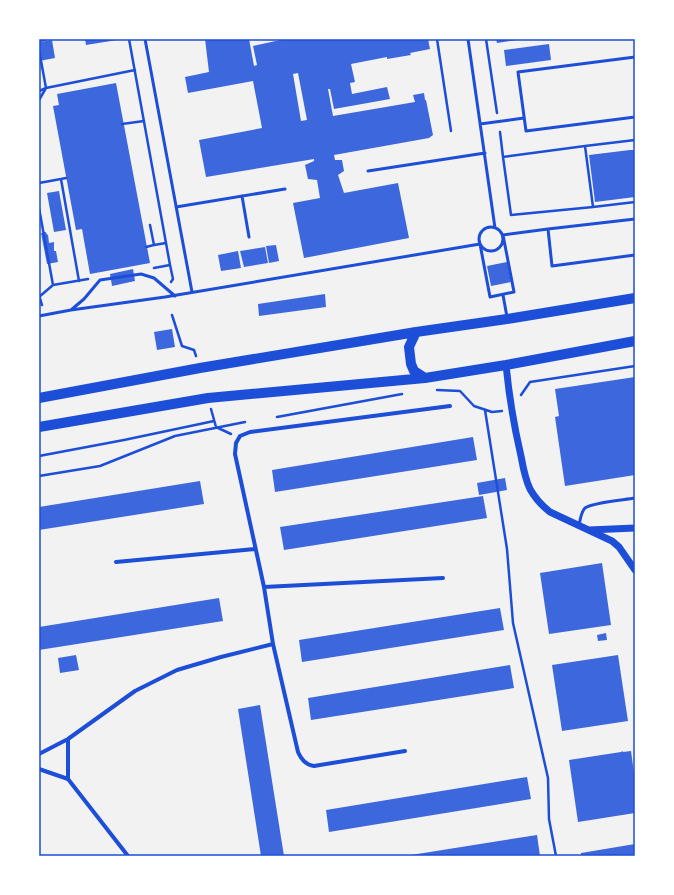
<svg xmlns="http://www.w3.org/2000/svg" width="674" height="895" font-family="'Space Grotesk',sans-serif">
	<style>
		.building { fill: #3d67dc; fill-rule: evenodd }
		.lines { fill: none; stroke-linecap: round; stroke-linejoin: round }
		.path { stroke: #1d4ed8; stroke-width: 2.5 }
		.service { stroke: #1d4ed8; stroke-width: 3 }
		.minor { stroke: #1d4ed8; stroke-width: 4 }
		.tertiary { stroke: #1d4ed8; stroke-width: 7 }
		.primary { stroke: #1d4ed8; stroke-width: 10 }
		.neatline { fill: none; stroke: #1d4ed8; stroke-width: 1.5 }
	</style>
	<rect width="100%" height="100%" fill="#f2f2f2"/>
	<path class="building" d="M85,39H116L117,40L86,45Z
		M205,39H249L254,66L257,65L253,46L285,39H428L430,49L410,53L411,55L387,59V57L351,64L355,82L350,83L352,94L387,87L390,99L334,109L330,89H328L333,116L415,102L413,95L424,93L425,100H426L433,135L429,138L334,155L335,160H342L344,171L338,175L344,193L398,183L409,238L304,258L293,203L320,198L317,180L308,179L305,165L314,161V159L206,177L199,140L262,128L253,81L188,93L185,77L209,72ZM298,73L307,120L301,121L293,74Z
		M496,39H517V40L497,43Z
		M52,40L55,58L39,61V42Z
		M549,44L551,60L506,66L504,50Z
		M116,83L150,263L90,274L82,229L76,230L53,106L59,105L57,94Z
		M630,150H635V197L595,202L589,155Z
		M59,191L66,230L54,232L47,193Z
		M46,232L47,235L48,234L49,243L54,242V251H56L58,262L47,264L41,233Z
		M276,245L279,261L269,263L266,246Z
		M265,247L268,263L244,267L240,251Z
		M238,251L241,268L221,271L218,255Z
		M507,262L511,282L491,286L487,266Z
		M133,269L135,281L112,286L110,274Z
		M325,294L326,307L259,316L258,304Z
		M172,329L175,347L157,350L154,332Z
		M635,377V475L565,486L555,417L559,416L555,389Z
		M473,437L477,460L275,492L272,470Z
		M505,478L507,490L479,495L477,483Z
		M200,481L204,504L39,530V507Z
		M483,496L487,518L284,550L280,527Z
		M602,563L611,625L549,634L540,573Z
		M219,598L223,621L39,650V627Z
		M500,608L504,630L302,662L299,640Z
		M606,633L607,640L598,641L597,635Z
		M76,655L79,670L60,673L58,658Z
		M618,655L628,721L562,731L552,665Z
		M510,665L514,688L311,720L308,698Z
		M260,705L276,806L284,856H261L238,709Z
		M623,751V752L631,751L635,780V813L578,822L569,760L621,752Z
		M527,777L531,799L329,832L326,810Z
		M537,835L540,856H411V855Z
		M635,844V856H581V853Z"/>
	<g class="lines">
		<path class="path" d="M129,39L170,265
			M437,39L451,131
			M486,39L497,113
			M39,41L47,39
			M39,50L46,88L39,100
			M39,91L46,88L135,70
			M122,124L144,121
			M500,132L503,157
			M635,140L585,146L593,207L635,202
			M585,146L503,157L511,215L593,207
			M61,179L66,178
			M39,183L61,179L79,281
			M39,208L53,285
			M150,225L154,245L166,243
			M146,247L154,245
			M154,268L170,265L173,279L171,282
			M39,295L42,305
			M39,297L53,285L88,279
			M172,315L182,346L194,350L196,356
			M437,390L460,391L474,406L492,412L502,411
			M521,395L530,382L635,366
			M211,409L216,427L231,434
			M485,410L507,549L513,623L548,778L549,819L556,856
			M277,417L402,394
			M39,456L124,440L214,421
			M39,476L100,466L175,436L245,422"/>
		<path class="service" d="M145,39L192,292
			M468,39L495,228
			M635,57L518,72L526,131L635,117
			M480,124L524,118
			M368,171L485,153
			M242,196L249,237
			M176,207L285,189
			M479 239a12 12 0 1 1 24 0a12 12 0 1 1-24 0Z
			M548,229L552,266L635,255
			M503,295L507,317
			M71,310L84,299L100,280L141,274L154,278L175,296
			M39,316L71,310L165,297L480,244L490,297L514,292L503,235L548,229L635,219
			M579,526C580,520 581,512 585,508C593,502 624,500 635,498"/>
		<path class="minor" d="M116,562L255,549
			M264,587L443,578
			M68,739V779
			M405,751L314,766C305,765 301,759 298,752L273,644L264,587L235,454L236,443L240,436L250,432L450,406
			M39,754L68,739L135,691L177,670L221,657L273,644
			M39,769L68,779L128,856"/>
		<path class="tertiary" d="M506,365C509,396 514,426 521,456C523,467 525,479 530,489C535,498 541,505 550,512L612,541L619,547L635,570
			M589,530L635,528"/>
		<path class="primary" d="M416,332L409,347L411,364L414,371L425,378
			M39,398L200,368L416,332L507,319L635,298
			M39,427L208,398L425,378L506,365L635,341"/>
	</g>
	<rect width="674" height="895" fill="none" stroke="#ffffff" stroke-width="80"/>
	<rect x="40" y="40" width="594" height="815" class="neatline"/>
</svg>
